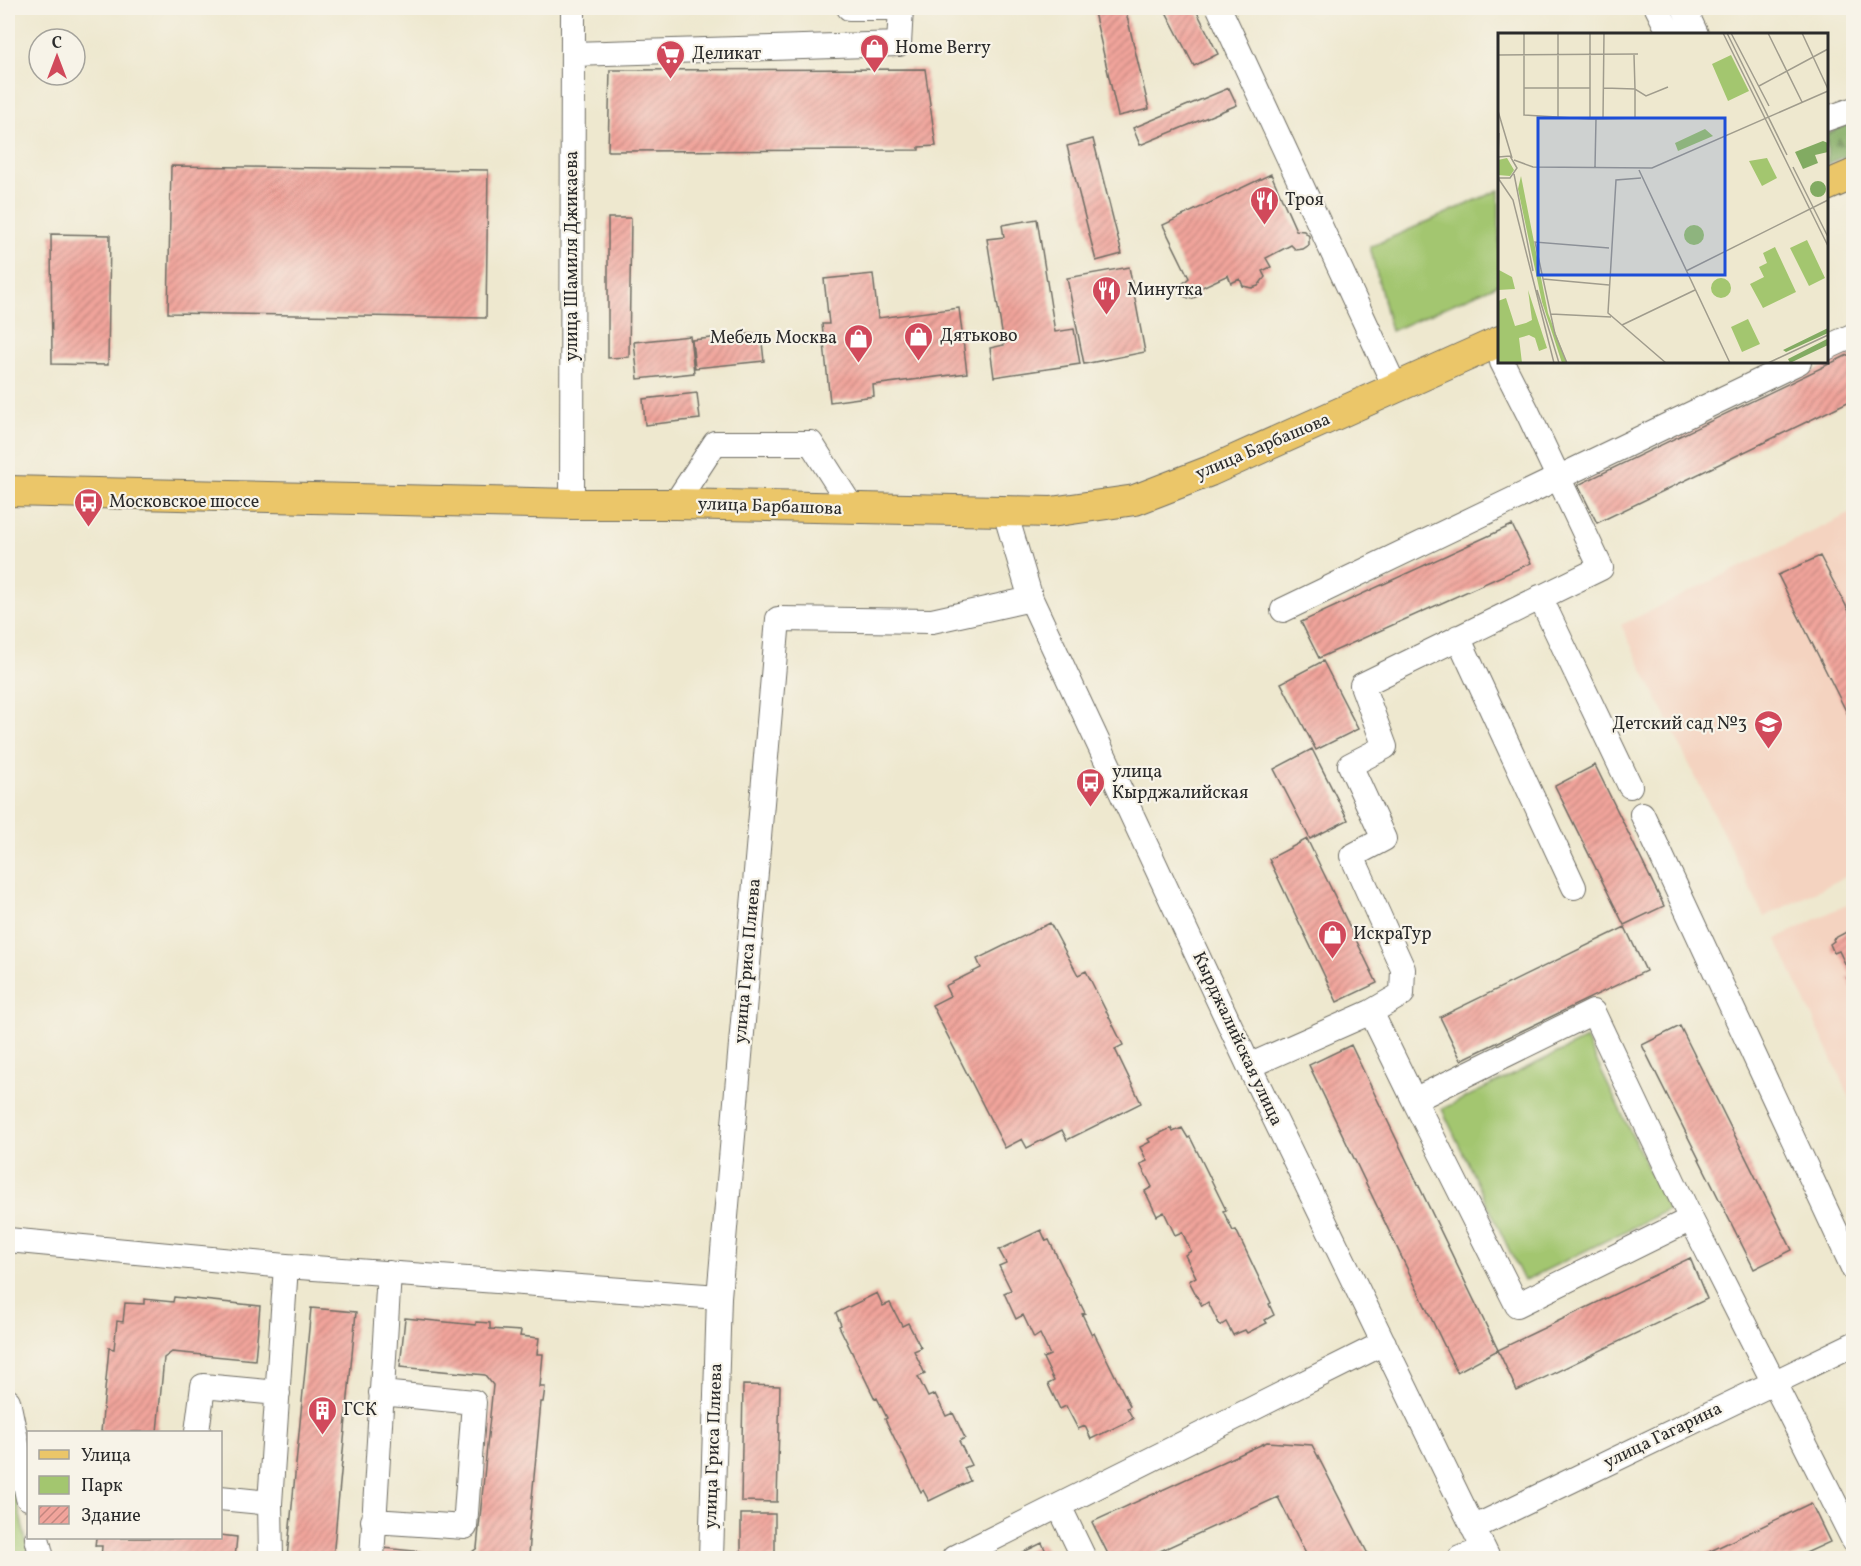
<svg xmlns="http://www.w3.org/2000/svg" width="1861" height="1566" font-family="Vollkorn,serif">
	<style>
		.built { fill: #f4d3c0 }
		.green { fill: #a3c66f; stroke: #67784d; stroke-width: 1.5 }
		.forest { fill: url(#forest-firs); stroke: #566b46; stroke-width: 1.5 }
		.building { fill: url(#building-hatch) }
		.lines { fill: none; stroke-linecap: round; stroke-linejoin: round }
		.minor-casing { stroke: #6f6d64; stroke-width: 26 }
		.major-casing { stroke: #6f6d64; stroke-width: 32 }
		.minor { stroke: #fff; stroke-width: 24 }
		.major { stroke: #ebc669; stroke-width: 30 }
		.labels { text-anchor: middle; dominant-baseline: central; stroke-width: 4.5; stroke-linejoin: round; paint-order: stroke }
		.poi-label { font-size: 18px; fill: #2b2b2b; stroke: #f7f3e8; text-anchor: start }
		.street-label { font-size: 18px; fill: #2b2b2b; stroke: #f7f3e8 }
		.inset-road { fill: none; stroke: #a09c8d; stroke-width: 1.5 }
		.view { fill: #1d4ed8; fill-opacity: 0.15; stroke: #1d4ed8; stroke-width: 3 }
		.inset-edge { fill: none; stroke: #2b2b2b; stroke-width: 3 }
	</style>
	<defs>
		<pattern id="forest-firs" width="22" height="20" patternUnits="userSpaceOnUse" patternTransform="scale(1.5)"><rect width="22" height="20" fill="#82ab62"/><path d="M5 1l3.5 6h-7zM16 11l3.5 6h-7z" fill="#6b8b51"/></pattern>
		<pattern id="building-hatch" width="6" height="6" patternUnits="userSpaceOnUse" patternTransform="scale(1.5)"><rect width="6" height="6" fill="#f1a49b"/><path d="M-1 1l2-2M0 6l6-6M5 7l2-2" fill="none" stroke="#c3867f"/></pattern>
	</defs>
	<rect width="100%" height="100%" fill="#f7f3e8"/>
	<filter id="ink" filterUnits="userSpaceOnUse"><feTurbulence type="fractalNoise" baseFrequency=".0167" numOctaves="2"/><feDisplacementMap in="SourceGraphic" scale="12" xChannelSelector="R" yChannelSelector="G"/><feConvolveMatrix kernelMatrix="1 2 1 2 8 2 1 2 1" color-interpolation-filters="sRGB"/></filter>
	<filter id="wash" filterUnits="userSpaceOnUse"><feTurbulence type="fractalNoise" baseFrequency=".008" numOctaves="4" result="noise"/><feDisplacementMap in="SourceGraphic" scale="24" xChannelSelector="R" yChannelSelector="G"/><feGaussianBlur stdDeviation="1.35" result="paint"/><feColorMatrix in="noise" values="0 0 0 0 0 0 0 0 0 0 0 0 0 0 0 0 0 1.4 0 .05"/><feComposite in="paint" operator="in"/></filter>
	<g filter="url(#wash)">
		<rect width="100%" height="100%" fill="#eee8cf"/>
		<path class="built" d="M1853,512V873L1764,917L1621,625Z
			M1853,901V1104L1776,939Z"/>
		<path class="green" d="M1499,190V284L1391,331L1370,247Z
			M1586,1039L1668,1210L1524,1281L1442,1109Z
			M8,1462L30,1558H8Z"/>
		<path class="forest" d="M1853,122V153L1827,164V134Z"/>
		<g id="blocks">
			<path class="building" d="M1093,8H1125L1149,109L1118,116Z
				M1164,8H1195L1218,54L1194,66Z
				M925,69L936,146L919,147V150L608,151L610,70Z
				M1229,88L1237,105L1140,145L1133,128Z
				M1093,139L1122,254L1096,261L1067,146Z
				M171,166L488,170L486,318L168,313Z
				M1271,174L1296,230L1304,231L1309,236V245L1303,249L1296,250L1291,245L1266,258L1271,267L1262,271L1265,277L1258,286L1252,288L1243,286L1240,279L1231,283L1228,275L1200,288L1198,296L1191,299L1181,295V285L1189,278L1163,225Z
				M608,218H631L629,357L608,358Z
				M1037,219L1055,332L1074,329L1080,364L994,377L990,348L1004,345L987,239L1004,237L1002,225Z
				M51,234L110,235L108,365L52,364Z
				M1129,267L1145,352L1084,364L1067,278Z
				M873,274L878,318L959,308L967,373L873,385L874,396L830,402L822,324H829L824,279Z
				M761,333L764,361L695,368L692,340Z
				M690,336L694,373L638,379L634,342Z
				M1854,352V399L1597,523L1578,485Z
				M697,393L700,419L645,425L643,399Z
				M1512,525L1531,563L1319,658L1301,622Z
				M1820,556L1854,621V727L1778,575Z
				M1323,661L1358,729L1316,750L1281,683Z
				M1312,749L1348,820L1310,839L1274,769Z
				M1595,765L1664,906L1624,925L1555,786Z
				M1307,839L1377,983L1337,1002L1269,859Z
				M1050,923L1078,975L1086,971L1123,1045L1115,1049L1141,1103L1067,1140L1062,1130L1027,1148L1022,1139L1005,1148L932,1005L950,996L945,986L981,968L977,959Z
				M1625,927L1646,971L1461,1060L1440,1017Z
				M1854,928V987L1852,988L1847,978L1851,976L1839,951L1834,953L1830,944L1834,941L1833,939Z
				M1680,1026L1792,1250L1754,1269L1642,1045Z
				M1351,1045L1498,1350L1457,1372L1309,1065Z
				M1171,1128L1173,1132L1182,1128L1188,1138L1190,1137L1226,1210L1223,1211L1233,1231L1236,1230L1271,1303L1269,1304L1274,1315L1265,1320L1267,1323L1247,1333L1245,1330L1233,1335L1226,1322L1220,1326L1208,1302L1202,1306L1189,1281L1196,1277L1185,1255L1191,1251L1182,1232L1175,1235L1164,1212L1157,1216L1145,1191L1152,1187L1140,1164L1147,1161L1140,1147L1150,1142L1148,1139Z
				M1041,1230L1046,1241L1049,1240L1085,1313L1082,1314L1092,1335L1094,1333L1130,1406L1127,1408L1133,1419L1091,1439L1085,1426L1078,1429L1066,1406L1060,1409L1048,1384L1054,1381L1043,1358L1050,1355L1040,1334L1034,1338L1023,1315L1016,1319L1004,1293L1011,1290L999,1266L1006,1263L999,1250Z
				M1690,1258L1707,1299L1517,1391L1498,1350Z
				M877,1293L883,1306L890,1303L902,1326L908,1323L921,1348L914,1351L925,1374L918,1377L928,1397L935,1394L946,1416L953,1413L965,1438L959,1441L971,1465L964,1468L970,1481L929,1501L923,1490L921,1492L885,1419L887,1418L877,1398L875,1399L839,1326L841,1325L836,1313Z
				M174,1297L260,1306L255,1360L172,1352L164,1358L157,1432H101L109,1348L114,1349L117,1321L123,1322L125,1303L144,1304V1299L173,1302Z
				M311,1308L356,1312L333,1558H287Z
				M405,1318L476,1325V1322L490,1323V1329L521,1331L520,1336L539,1338L537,1354H543L540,1387H545L543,1402H541L528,1541H530L529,1556L524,1555L523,1558H382L383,1548L467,1556L477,1548L493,1385L485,1375L400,1367Z
				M743,1385L780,1386L777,1502L741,1501Z
				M1267,1442L1312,1445L1370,1558H1308L1278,1497L1145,1558H1110L1092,1522Z
				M1811,1503L1830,1542L1795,1558H1696Z
				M741,1514H775V1558H741Z
				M220,1535L237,1537L235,1558H101L102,1546H95L96,1538H220Z
				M1042,1543L1049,1558H1011Z"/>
		</g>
	</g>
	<g filter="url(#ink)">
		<use href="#blocks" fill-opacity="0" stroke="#6f6d64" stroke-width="1.5"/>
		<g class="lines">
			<defs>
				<path id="minor" d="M849,8H903
					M1219,8L1396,389
					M1657,8L1670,34
					M1684,8L1696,34
					M573,54L899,44L901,8
					M1826,119L1854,109
					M1826,348L1854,335
					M572,504L573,8
					M675,504L715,443H811L853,509
					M1005,512L1031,599L1249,1066L1488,1558
					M1540,597L1630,786
					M1283,610L1799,362
					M1458,637L1574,887
					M1642,814L1854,1270
					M1371,1012L1402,994L1403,969L1352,856L1384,839L1350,765L1385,747L1362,685L1601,568L1528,413L1502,362
					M1249,1066L1371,1012L1414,1100L1593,1012L1691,1219L1854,1541
					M1414,1100L1517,1305L1691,1219
					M8,1240L286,1266L719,1297
					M8,1401L28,1498
					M197,1432L203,1386L278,1393
					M220,1498L270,1503
					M1059,1506L1084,1558
					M373,1521L465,1527L474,1402L381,1393
					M1473,1528L1854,1344
					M37,1538L42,1558
					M271,1558L270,1503L286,1266
					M372,1558L389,1273
					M711,1558L719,1297L778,619L932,621L1031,599
					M954,1558L1384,1343
					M1460,1558L1484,1550"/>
				<path id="major" d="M1826,186L1854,174
					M8,491L572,504H675L1051,512L1135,500L1210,471L1500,341"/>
			</defs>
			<use href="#minor" class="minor-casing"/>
			<use href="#major" class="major-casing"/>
			<use href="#minor" class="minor"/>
			<use href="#major" class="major"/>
		</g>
	</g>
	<defs>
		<symbol id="shop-pin" viewBox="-11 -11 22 30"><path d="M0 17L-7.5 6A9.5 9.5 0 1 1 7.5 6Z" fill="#d1495b" stroke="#f7f3e8"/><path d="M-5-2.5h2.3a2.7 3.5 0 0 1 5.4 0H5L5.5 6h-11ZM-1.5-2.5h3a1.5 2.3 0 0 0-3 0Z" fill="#fff"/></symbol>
		<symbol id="supermarket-pin" viewBox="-11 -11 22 30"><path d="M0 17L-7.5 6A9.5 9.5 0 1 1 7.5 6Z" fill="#d1495b" stroke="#f7f3e8"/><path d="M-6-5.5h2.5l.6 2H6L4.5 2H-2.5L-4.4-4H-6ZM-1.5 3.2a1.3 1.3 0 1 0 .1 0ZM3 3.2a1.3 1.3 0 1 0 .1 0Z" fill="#fff"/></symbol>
		<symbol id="restaurant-pin" viewBox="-11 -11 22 30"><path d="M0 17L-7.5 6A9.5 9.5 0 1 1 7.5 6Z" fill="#d1495b" stroke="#f7f3e8"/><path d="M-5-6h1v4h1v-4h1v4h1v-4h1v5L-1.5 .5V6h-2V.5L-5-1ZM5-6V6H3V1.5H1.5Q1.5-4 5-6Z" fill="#fff"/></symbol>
		<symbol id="bus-pin" viewBox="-11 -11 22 30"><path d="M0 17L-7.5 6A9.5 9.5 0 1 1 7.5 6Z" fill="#d1495b" stroke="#f7f3e8"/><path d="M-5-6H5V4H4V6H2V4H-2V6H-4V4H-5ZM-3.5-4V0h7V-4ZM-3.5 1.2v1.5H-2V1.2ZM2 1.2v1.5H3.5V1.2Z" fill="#fff"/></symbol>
		<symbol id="school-pin" viewBox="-11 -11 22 30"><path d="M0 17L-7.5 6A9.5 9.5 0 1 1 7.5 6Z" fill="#d1495b" stroke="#f7f3e8"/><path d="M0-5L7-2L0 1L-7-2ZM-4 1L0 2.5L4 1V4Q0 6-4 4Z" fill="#fff"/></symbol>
		<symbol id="building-pin" viewBox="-11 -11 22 30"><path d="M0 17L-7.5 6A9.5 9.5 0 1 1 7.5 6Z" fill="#d1495b" stroke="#f7f3e8"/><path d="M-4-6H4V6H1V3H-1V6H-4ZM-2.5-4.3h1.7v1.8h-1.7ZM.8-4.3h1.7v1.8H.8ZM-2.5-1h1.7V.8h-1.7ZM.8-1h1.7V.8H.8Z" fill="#fff"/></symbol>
	</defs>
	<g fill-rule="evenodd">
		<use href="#shop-pin" x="858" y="32" width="33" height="45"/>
		<use href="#supermarket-pin" x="654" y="38" width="33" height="45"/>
		<use href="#restaurant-pin" x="1248" y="184" width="33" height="45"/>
		<use href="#restaurant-pin" x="1090" y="274" width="33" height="45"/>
		<use href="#shop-pin" x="902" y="320" width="33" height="45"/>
		<use href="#shop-pin" x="842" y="322" width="33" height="45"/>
		<use href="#bus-pin" x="72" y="486" width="33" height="45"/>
		<use href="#school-pin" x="1752" y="708" width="33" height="45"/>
		<use href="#bus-pin" x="1074" y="766" width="33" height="45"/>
		<use href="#shop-pin" x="1316" y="918" width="33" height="45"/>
		<use href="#building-pin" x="306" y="1394" width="33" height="45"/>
	</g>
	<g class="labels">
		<g class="poi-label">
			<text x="895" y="48">Home Berry</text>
			<text x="692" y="54">Деликат</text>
			<text x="1285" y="200">Троя</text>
			<text x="1127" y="290">Минутка</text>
			<text x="940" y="336">Дятьково</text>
			<text x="837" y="338" text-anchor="end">Мебель Москва</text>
			<text x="109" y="502">Московское шоссе</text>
			<text x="1747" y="724" text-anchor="end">Детский сад №3</text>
			<text x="1112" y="772">улица<tspan x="1112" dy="21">Кырджалийская</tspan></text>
			<text x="1353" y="934">ИскраТур</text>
			<text x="343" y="1410">ГСК</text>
		</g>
		<g class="street-label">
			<text transform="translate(572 256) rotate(-90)">улица Шамиля Джикаева</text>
			<text transform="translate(1263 447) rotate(-23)">улица Барбашова</text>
			<text transform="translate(770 507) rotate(2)">улица Барбашова</text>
			<text transform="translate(748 961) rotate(-85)">улица Гриса Плиева</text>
			<text transform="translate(1237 1039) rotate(65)">Кырджалийская улица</text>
			<text transform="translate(1663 1436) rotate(-26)">улица Гагарина</text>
			<text transform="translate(714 1446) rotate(-88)">улица Гриса Плиева</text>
		</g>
	</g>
	<g transform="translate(1498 33)">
		<rect width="330" height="330" fill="#eee8cf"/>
		<path d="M233,22L251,58L230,68L214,31ZM207,96L215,103L180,118L177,110ZM9,125L16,137L12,143L0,142V127ZM269,125L279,145L264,153L251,128ZM23,143L50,280L69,330H64L61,321L44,269L20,156ZM186 202a10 10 0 1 1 20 0a10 10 0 1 1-20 0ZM309,207L327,245L311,253L292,215ZM277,214L298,259L265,275L252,251L266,244L261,234L269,230L265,220ZM0,232L1,237L14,244L17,256L0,257ZM213 255a10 10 0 1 1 20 0a10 10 0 1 1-20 0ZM30,257L49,315L41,318L37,305L31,302L21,305L24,330H0V268L8,265L17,293L28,290L34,287ZM250,286L262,311L244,319L233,294Z" fill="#a3c66f"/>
		<path d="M325,108L330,110V119L317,122L320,130L305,136L297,119ZM312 156a8 8 0 1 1 16 0a8 8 0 1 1-16 0ZM330,295V300L288,319L285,317ZM329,306L330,312L292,330L290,326Z" fill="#82ab62"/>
		<path class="inset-road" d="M26,0V82L92,86M92,0V86H98L97,134M225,0L330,213M229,0L289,122M233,0L271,73M270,0L304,69M304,0L330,56M0,22L140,21M261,53L330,16M26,55H92M106,55L137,56L136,22M0,78L14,125M60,86V0M98,86L137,85V56L148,63L170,54M105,86L106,0M0,123L1,100M0,124L12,123L19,135L12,145H1M16,127L35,134L154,135L330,58M295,134L330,204M141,137L232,330M16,141L35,238M0,145L15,167L56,330M143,145L118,147L110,280L168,330M188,238L330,167M45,246L111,252M39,257L61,330M53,281L113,284M124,292L197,257M69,330L57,301L37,209L111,215M270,330L330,302"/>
		<path class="view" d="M40,85H227V242H40Z"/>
		<rect width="330" height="330" class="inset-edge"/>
	</g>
	<rect width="1861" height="1566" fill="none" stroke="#f7f3e8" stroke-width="30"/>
	<rect x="27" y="1431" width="195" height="108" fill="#f7f3e8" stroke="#a5a39c" stroke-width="1.5"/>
	<rect x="39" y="1450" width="30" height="9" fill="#ebc669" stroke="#a5a39c" stroke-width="1.5"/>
	<text x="81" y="1461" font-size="18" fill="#2b2b2b">Улица</text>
	<rect x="39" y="1476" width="30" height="18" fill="#a3c66f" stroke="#a5a39c" stroke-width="1.5"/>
	<text x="81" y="1491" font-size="18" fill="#2b2b2b">Парк</text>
	<rect x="39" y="1506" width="30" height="18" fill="url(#building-hatch)" stroke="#a5a39c" stroke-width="1.5"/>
	<text x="81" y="1521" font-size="18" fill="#2b2b2b">Здание</text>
	<g transform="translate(57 57)"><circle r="28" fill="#f7f3e8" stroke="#a5a39c" stroke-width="1.5"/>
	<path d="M0-4.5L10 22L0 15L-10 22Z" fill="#d1495b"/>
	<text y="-9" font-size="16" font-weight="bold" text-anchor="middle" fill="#2b2b2b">С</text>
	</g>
</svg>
